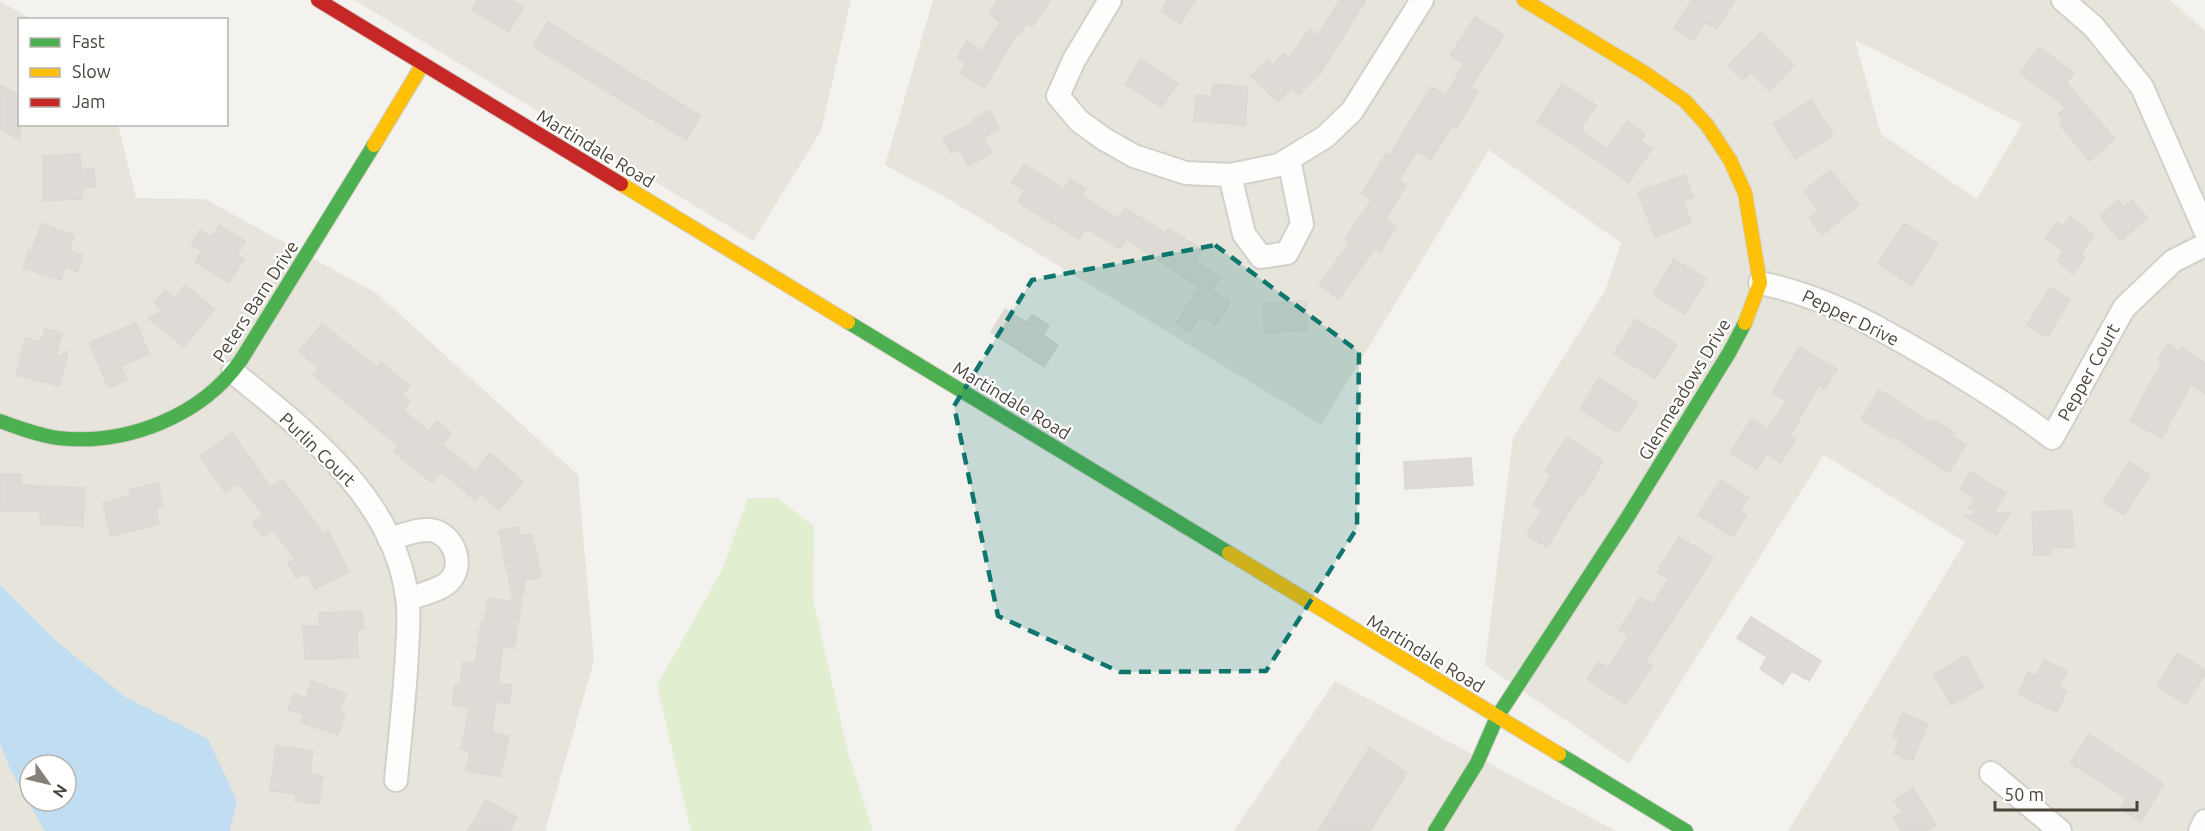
<svg xmlns="http://www.w3.org/2000/svg" width="2205" height="831" font-family="Ubuntu,sans-serif">
	<style>
		.residential { fill: #e7e4dc; fill-rule: evenodd }
		.green { fill: #e1eecf }
		.water { fill: #c0ddf1; fill-rule: evenodd }
		.building { fill: #dedbd6; stroke: #dcd9d4; stroke-width: 1.5 }
		.lines { fill: none; stroke-linecap: round; stroke-linejoin: round }
		.street-casing { stroke: #d2d0cb; stroke-width: 26 }
		.fast-casing { stroke: #d3cfc5; stroke-width: 16 }
		.slow-casing { stroke: #d3cfc5; stroke-width: 16 }
		.jam-casing { stroke: #d3cfc5; stroke-width: 16 }
		.street { stroke: #fdfdfc; stroke-width: 22 }
		.fast { stroke: #4caf50; stroke-width: 14 }
		.slow { stroke: #ffc107; stroke-width: 14 }
		.jam { stroke: #c62828; stroke-width: 14 }
		.marked { fill: #0f766e; fill-opacity: 0.2; stroke: #0f766e; stroke-width: 4.5; stroke-dasharray: 12 8; stroke-linejoin: round }
		.labels { text-anchor: middle; dominant-baseline: central; stroke-width: 4.5; stroke-linejoin: round; paint-order: stroke }
		.street-label { font-size: 18px; fill: #4b4439; stroke: #fff }
	</style>
	<rect width="100%" height="100%" fill="#f4f2ee"/>
	<path class="residential" d="M354,0H851L821,131L753,241Z
		M933,0H2170L2205,31V831H1788L1965,542L1824,455L1629,764L1485,665L1513,438L1606,289L1621,243L1489,150L1321,425L950,200L885,165ZM1855,40L2022,124L1977,199L1881,134Z
		M0,1L31,19L20,20V124L118,125L136,198L205,199L376,293L578,475L594,661L545,831H0ZM30,765H66V801H30Z
		M1335,681L1616,831H1234Z"/>
	<path class="green" d="M748,498H777L814,526L813,599L848,753L873,831H691L657,685L722,570Z"/>
	<path class="water" d="M0,585L55,640L125,697L208,739L237,801L230,831H45L11,771L0,743ZM30,765H66V801H30Z"/>
	<path class="building" d="M478,0H512L524,7L508,32L472,10Z
		M998,0H1050L1032,27L1027,23L1020,34L1018,33L984,88L960,73L966,63L957,58L967,41L982,51L1000,22L989,14Z
		M1168,0H1196L1180,24L1161,11Z
		M1340,0H1366L1321,72L1299,95L1291,88L1278,102L1251,76L1267,60L1273,65L1284,53L1290,58L1309,29L1318,35Z
		M1692,0H1735L1716,29L1705,22L1694,40L1674,28Z
		M1475,17L1504,35L1471,87L1478,92L1457,127L1453,124L1431,160L1417,151L1399,180L1406,185L1386,219L1396,227L1380,252L1375,248L1339,299L1319,285L1350,242L1345,238L1372,200L1362,193L1386,154L1389,156L1431,87L1446,95L1464,64L1450,55Z
		M548,22L701,116L686,140L533,46Z
		M1761,32L1794,65L1769,91L1751,72L1743,80L1728,66Z
		M2039,47L2074,73L2066,83L2115,139L2090,161L2060,125L2064,121L2058,114L2066,107L2020,73Z
		M1140,59L1178,83L1162,107L1125,84Z
		M1213,84L1248,87L1245,125L1194,121L1196,95L1212,96Z
		M1562,84L1596,105L1580,129L1607,149L1627,121L1645,134L1640,141L1652,149L1628,183L1593,157L1537,122Z
		M0,85L20,96V140L0,129Z
		M1811,100L1833,135L1795,159L1773,124Z
		M990,110L999,128L984,137L992,153L968,166L959,149L951,153L943,138L974,122L973,120Z
		M80,154L81,170L94,169L95,187L82,188V199L43,201V156Z
		M1024,164L1064,190L1070,179L1086,189L1082,196L1118,219L1125,208L1165,233L1168,228L1202,250L1195,261L1220,277L1212,290L1230,302L1216,325L1201,316L1190,332L1176,323L1199,287L1126,239L1120,249L1086,228L1079,239L1018,202L1025,191L1012,183Z
		M1830,170L1859,205L1822,235L1809,218L1819,210L1804,191Z
		M1685,175L1693,197L1683,201L1691,223L1655,237L1638,192Z
		M2118,200L2124,207L2132,200L2147,218L2121,241L2100,216Z
		M2070,217L2094,235L2080,254L2085,258L2073,274L2057,261L2064,252L2045,238L2057,222L2063,226Z
		M1904,223L1938,244L1912,286L1878,264Z
		M41,224L74,235L69,250L83,255L77,272L65,267L61,280L23,268L29,250L32,251Z
		M219,225L245,241L237,255L244,259L229,283L195,262L202,251L191,244L200,230L212,237Z
		M1674,259L1706,279L1685,314L1653,294Z
		M185,285L214,309L184,347L148,318L163,311L154,303L165,290L175,298Z
		M2050,288L2070,300L2047,337L2027,325Z
		M1306,301L1307,330L1265,333L1263,303Z
		M1005,309L1027,323L1032,315L1049,325L1043,335L1058,345L1044,367L991,332Z
		M1636,319L1677,345L1655,379L1614,353Z
		M136,323L149,354L121,366L127,380L109,388L89,343Z
		M322,324L377,367L381,362L410,386L402,395L410,402L403,410L429,431L437,421L451,433L442,444L475,471L490,453L523,482L499,510L481,494L475,500L441,471L432,483L393,451L398,446L313,375L319,368L299,352Z
		M45,329L62,333L56,357L68,352L60,386L16,375L25,338L41,342Z
		M2169,344L2179,351L2182,347L2205,364V394L2191,384L2162,438L2130,421L2162,362L2158,359Z
		M1799,347L1837,369L1825,389L1819,385L1790,435L1796,439L1781,463L1767,454L1757,469L1730,453L1751,419L1768,430L1786,401L1772,393Z
		M1599,378L1638,403L1618,433L1580,409Z
		M1879,390L1931,423L1934,420L1955,433L1953,437L1966,445L1948,473L1893,436L1891,438L1861,419Z
		M232,433L271,488L282,479L324,534L328,531L349,572L315,589L307,573L296,578L288,563L295,559L273,530L263,537L252,523L263,515L238,483L225,492L200,456Z
		M1567,437L1603,461L1595,474L1596,475L1582,496L1580,494L1547,547L1527,535L1542,510L1533,505L1551,476L1545,471Z
		M1471,458L1473,485L1405,489L1404,462Z
		M2130,462L2150,475L2124,515L2103,502Z
		M1970,472L2006,493L1993,514L2010,513L1997,535L1964,516L1973,515L1975,511L1969,508L1975,498L1960,489Z
		M0,474H21V485L85,488L83,526L40,524V511H0Z
		M1721,480L1749,498L1740,511L1746,515L1733,537L1698,515Z
		M158,483L163,506L156,508L159,524L111,536L103,503L131,496L129,490Z
		M2072,510L2074,547L2051,548L2052,554L2034,555L2032,512Z
		M519,527L520,536L532,534L541,577L525,580L514,648L503,646L498,684L512,685L509,704L496,702L492,732L509,736L500,777L466,770L470,751L461,749L470,708L452,705L455,685H460L463,662L475,663L481,623H484L488,598L513,602L499,531Z
		M1679,537L1713,558L1645,662L1652,666L1626,704L1587,679L1598,662L1608,668L1629,636L1619,630L1640,597L1652,604L1669,579L1657,572Z
		M362,611L363,629L357,630L358,658L305,659L303,626H320L319,613Z
		M1751,617L1821,661L1809,681L1792,671L1783,684L1760,669L1767,657L1737,638Z
		M2177,653L2205,670V674L2186,704L2157,686Z
		M1966,656L1984,687L1951,705L1934,674Z
		M2044,660L2067,671L2059,687L2067,691L2057,712L2018,694L2028,672L2036,676Z
		M312,681L346,694L340,712L345,714L338,735L301,722L304,715L288,709L294,694L306,698Z
		M1903,713L1928,724L1912,761L1894,753L1900,739L1893,736Z
		M2089,734L2164,784L2140,822L2120,809L2127,798L2070,763Z
		M276,746L313,751L310,774L323,776L319,804L295,801L296,794L270,791Z
		M1369,748L1407,773L1370,831H1318Z
		M1913,788L1936,825L1927,831H1902L1893,818L1902,812L1894,800Z
		M486,800L517,817L510,831H468Z"/>
	<g class="lines">
		<defs>
			<path id="street" d="M1110,0L1074,60L1058,96L1079,121L1104,139L1134,156L1186,173L1230,175L1279,165L1325,137L1352,111L1422,0
				M2063,0L2094,27L2142,87L2205,230
				M1230,175L1244,234L1261,257L1287,253L1302,224L1289,159
				M1760,283C1830,297 1885,331 1946,367C1983,390 2018,411 2052,438L2124,308L2173,261L2205,245
				M233,372C305,431 394,497 407,597C410,615 408,634 407,652C405,695 400,737 396,780
				M389,539C402,536 421,527 435,531C458,539 466,573 443,586C433,592 419,595 408,599
				M1991,773L2060,831
				M2200,831L2205,821"/>
			<path id="fast" d="M848,322L1229,553
				M0,421C19,428 38,435 58,438C126,446 202,416 241,360L374,145
				M1559,754L1686,831
				M1435,831L1477,763L1497,717L1627,518L1729,353L1745,323"/>
			<path id="slow" d="M1524,0L1645,73L1685,101L1707,125L1730,160L1745,193L1760,283L1745,323
				M374,145L423,64
				M621,184L848,322
				M1229,553L1559,754"/>
			<path id="jam" d="M318,0L621,184"/>
		</defs>
		<use href="#street" class="street-casing"/>
		<use href="#fast" class="fast-casing"/>
		<use href="#slow" class="slow-casing"/>
		<use href="#jam" class="jam-casing"/>
		<use href="#street" class="street"/>
		<use href="#fast" class="fast"/>
		<use href="#slow" class="slow"/>
		<use href="#jam" class="jam"/>
	</g>
	<path class="marked" d="M1215,245L1359,352L1357,528L1266,671L1120,672L998,616L954,406L1032,280Z"/>
	<g class="labels">
		<g class="street-label">
			<text transform="translate(596 148) rotate(31)">Martindale Road</text>
			<text transform="translate(255 301) rotate(-57)">Peters Barn Drive</text>
			<text transform="translate(1851 317) rotate(26)">Pepper Drive</text>
			<text transform="translate(2088 372) rotate(-61)">Pepper Court</text>
			<text transform="translate(1684 389) rotate(-59)">Glenmeadows Drive</text>
			<text transform="translate(1012 400) rotate(31)">Martindale Road</text>
			<text transform="translate(318 449) rotate(44)">Purlin Court</text>
			<text transform="translate(1426 653) rotate(31)">Martindale Road</text>
		</g>
	</g>
	<rect x="18" y="18" width="210" height="108" fill="#ffffff" stroke="#b7b4b0" stroke-width="1.5"/>
	<rect x="30" y="38" width="30" height="9" fill="#4caf50" stroke="#b7b4b0" stroke-width="1.5"/>
	<text x="72" y="48" font-size="18" fill="#4b4439">Fast</text>
	<rect x="30" y="68" width="30" height="9" fill="#ffc107" stroke="#b7b4b0" stroke-width="1.5"/>
	<text x="72" y="78" font-size="18" fill="#4b4439">Slow</text>
	<rect x="30" y="98" width="30" height="9" fill="#c62828" stroke="#b7b4b0" stroke-width="1.5"/>
	<text x="72" y="108" font-size="18" fill="#4b4439">Jam</text>
	<g transform="translate(48 783) rotate(124)"><circle r="28" fill="#ffffff" stroke="#b7b4b0" stroke-width="1.5"/>
	<path d="M0-4.5L10 22L0 15L-10 22Z" fill="#868178"/>
	<text y="-9" font-size="16" font-weight="bold" text-anchor="middle" fill="#4b4439">N</text>
	</g>
	<path d="M1995 801v9h142v-9" fill="none" stroke="#4b4439" stroke-width="3"/>
	<text x="2004" y="801" font-size="18" fill="#4b4439" stroke="#ffffff" stroke-width="4.5" paint-order="stroke">50 m</text>
</svg>
